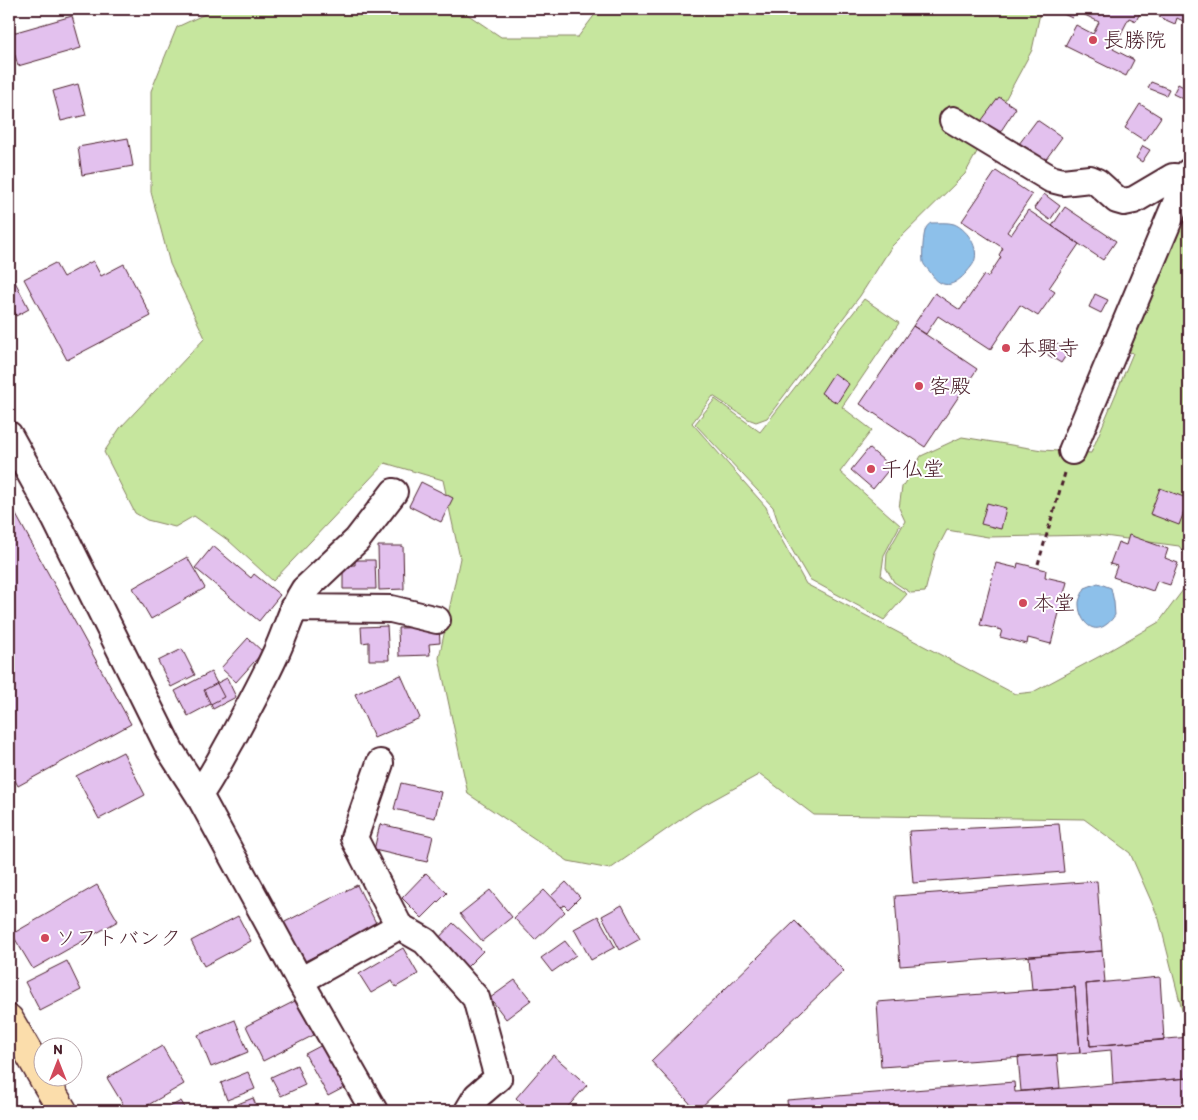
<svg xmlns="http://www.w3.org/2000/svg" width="1198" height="1120" font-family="Itim,'Klee One',sans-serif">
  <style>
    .green { fill: #c6e69e; stroke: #888264 }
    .water { fill: #8dc0ea; stroke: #72809e }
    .building { fill: #e3c1ee; stroke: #4a1f2b }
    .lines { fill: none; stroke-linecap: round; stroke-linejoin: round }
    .minor-casing { stroke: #4a1f2b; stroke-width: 30 }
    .highway-casing { stroke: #4a1f2b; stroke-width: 31 }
    .path { stroke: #4a1f2b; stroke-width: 3; stroke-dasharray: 5 4; stroke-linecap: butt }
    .minor { stroke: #fff; stroke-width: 26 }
    .highway { stroke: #fbddab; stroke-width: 28 }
    .poi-dot { fill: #d1495b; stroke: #fff; stroke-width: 2 }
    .labels { text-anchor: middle; stroke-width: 4; stroke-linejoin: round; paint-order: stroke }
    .poi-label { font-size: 21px; fill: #4a1f2b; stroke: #fff; text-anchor: start }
  </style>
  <rect width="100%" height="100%" fill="#fff"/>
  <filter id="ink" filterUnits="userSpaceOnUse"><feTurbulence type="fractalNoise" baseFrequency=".02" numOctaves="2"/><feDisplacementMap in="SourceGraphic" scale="10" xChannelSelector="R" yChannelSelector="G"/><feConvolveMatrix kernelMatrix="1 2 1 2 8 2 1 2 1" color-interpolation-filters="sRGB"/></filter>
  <g filter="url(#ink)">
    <!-- green -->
    <path class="green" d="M208,9H462L464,12L501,37H578L599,9H1041L1032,50L965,174L892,246L860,296L767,418L756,422L748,419L713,396L692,423L766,507L773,524L806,584L1015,694L1033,692L1100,656L1159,622L1186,586L1189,569V1020L1184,1018L1159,919L1130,853L1084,819L814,815L760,774L693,811L610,869L568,861L468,794L439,658L460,558L443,480L385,463L273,581L229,541L194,516L175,527L147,520L135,513L104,452L120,428L205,338L170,264L151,192V91L177,27L205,14Z
      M1189,204V559L1179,546L1097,535L988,537L947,530L935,553L925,592L911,593L894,582L886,568L887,553L905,521L899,508L902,487L921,456L962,437L1042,450L1091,453L1133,353L1129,352Z
      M864,299L899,323L842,407L872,430L840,472L900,525L884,555L881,576L907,594L884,620L809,579L781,531L773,507L695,424L715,399L760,432Z"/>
    <!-- water -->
    <path class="water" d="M931,223C938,223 948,222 954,224C969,230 983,253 971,267C960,281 946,294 932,275C930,271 924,266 923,262C922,256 923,234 926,228C927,226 929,224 931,223Z
      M1098,583L1111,588L1114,602L1115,615C1113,618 1110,622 1107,624C1091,637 1078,618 1079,602C1080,597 1083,592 1085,588Z"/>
    <!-- building -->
    <path class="building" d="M1056,9H1142L1136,21L1129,18L1113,49L1134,60L1126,76L1065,46L1076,25L1093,34L1099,22L1075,10L1072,18L1055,10Z
      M1158,9H1189V24L1177,18L1175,24L1159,17L1162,11Z
      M72,16L81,48L18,66L9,34Z
      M1151,82L1169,89L1166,95L1148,88Z
      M78,84L86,115L61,121L53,91Z
      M1178,84L1189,90L1188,101L1173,94Z
      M999,97L1016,108L997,137L979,124Z
      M1140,104L1161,117L1145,141L1125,128Z
      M1037,120L1062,137L1041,166L1016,148Z
      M128,138L133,166L82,175L78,147Z
      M1143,146L1150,150L1142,162L1136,158Z
      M996,171L1032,195L1007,232L1011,235L1028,210L1079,244L1049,288L1055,292L1038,316L1020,305L990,350L938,316L926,334L913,326L935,293L960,310L984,275L988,277L1001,257L999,255L1003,248L962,221Z
      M1044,194L1060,206L1050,220L1034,208Z
      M1065,207L1116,241L1103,260L1052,226Z
      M93,261L101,276L124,264L151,316L67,360L24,279L55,263L63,277Z
      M11,274L29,309L16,316L15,312L9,315V275Z
      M1095,294L1108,300L1101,313L1089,307Z
      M913,326L977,369L925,447L860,404Z
      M1055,343L1069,351L1061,363L1048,355Z
      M834,373L849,384L837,403L821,393Z
      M869,448L891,467L873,489L851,470Z
      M421,482L453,498L441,522L409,506Z
      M1160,488L1189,499L1179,525L1150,514Z
      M9,502L131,724L18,786L9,769Z
      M987,503L1006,508L1001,529L981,524Z
      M1129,535L1168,549L1165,558L1178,563L1170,585L1157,581L1153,591L1113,577L1117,566L1110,564L1118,542L1126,545Z
      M213,546L251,578L254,574L280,595L259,621L195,568Z
      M378,546H403L404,589L379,590Z
      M187,557L205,588L151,619L133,588Z
      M355,560H375L376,589H343V565H355Z
      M996,563L1017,568L1018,563L1046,570L1045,577L1067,582L1051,644L1028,638L1027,644L1000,637L1002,630L980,625Z
      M387,626L389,660H369V642L362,643L361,627Z
      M439,627L440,643L429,644L430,655L399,656L398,628Z
      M248,638L263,652L236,682L221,668Z
      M182,649L195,675L171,687L158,661Z
      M211,672L224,697L188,716L175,691Z
      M401,675L420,718L374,738L355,694Z
      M227,678L236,697L213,709L204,690Z
      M123,752L145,795L99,819L76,776Z
      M401,783L441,792L435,818L394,809Z
      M380,824L433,836L427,862L374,850Z
      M1059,824L1064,872L913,883L909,831Z
      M426,873L447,893L422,918L402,898Z
      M1097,881L1102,951L900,966L895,896Z
      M566,882L580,897L568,909L564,905L561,907L551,896Z
      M97,885L118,921L33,969L12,934Z
      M357,885L377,925L303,962L283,923Z
      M490,890L512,917L482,941L460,914Z
      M544,890L565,912L535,940L514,918Z
      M622,905L640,939L620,950L602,916Z
      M238,916L251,941L204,966L191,941Z
      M598,916L615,947L591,960L574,929Z
      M795,921L844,971L697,1111L651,1061Z
      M453,923L483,951L463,971L434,943Z
      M565,941L576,955L552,972L541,958Z
      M403,948L418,974L396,987L392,981L371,993L359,974Z
      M1102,951L1105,982L1086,984L1090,1046L1189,1037V1078L1113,1084L1111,1050L1080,1053L1075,987L1032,990L1029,956Z
      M67,961L81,990L40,1011L25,982Z
      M1160,977L1164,1040L1090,1046L1086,984Z
      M515,980L531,1000L506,1019L490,998Z
      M1075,987L1080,1053L881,1067L877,1002Z
      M297,1000L314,1035L263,1061L246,1026Z
      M235,1020L248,1052L211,1067L198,1035Z
      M324,1044L347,1086L328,1096L305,1054Z
      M162,1046L184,1084L138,1111H127L107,1078Z
      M553,1055L587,1085L564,1111H528L529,1110L516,1098Z
      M1057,1055L1060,1088L1021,1091L1018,1057Z
      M297,1065L305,1085L281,1096L271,1077Z
      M248,1072L255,1089L227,1100L221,1083Z
      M1189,1078V1111H788L787,1100L1014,1082L1015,1092Z
      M253,1098L258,1111H220Z
      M181,1101L187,1111H162Z"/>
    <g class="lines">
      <defs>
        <path id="minor" d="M953,120L1051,179L1063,182L1090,179L1097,182L1117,200L1124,202L1134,200L1173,177L1187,178
          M9,435L56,520L170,750L199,795L300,981L374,1111
          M1072,451L1189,172
          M293,608L391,609L437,620
          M380,763L354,838L399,926L425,941L476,998L498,1078L477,1096L468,1111
          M199,795C212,777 221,758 232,739C247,710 263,682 276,653C286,632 291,610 304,590L357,540L394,492
          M300,981L399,926"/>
        <path id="highway" d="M9,1019L42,1076
          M43,1078L63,1111"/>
      </defs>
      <!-- minor casing -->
      <use href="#minor" class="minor-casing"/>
      <!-- highway casing -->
      <use href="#highway" class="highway-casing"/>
      <!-- path -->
      <path class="path" d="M1038,564L1065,473"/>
      <!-- minor -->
      <use href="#minor" class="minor"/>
      <!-- highway -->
      <use href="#highway" class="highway"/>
    </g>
  </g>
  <!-- markers -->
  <g class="poi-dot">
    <circle cx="1093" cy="40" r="5"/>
    <circle cx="1006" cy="348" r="5"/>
    <circle cx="919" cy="386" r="5"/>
    <circle cx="871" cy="469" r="5"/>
    <circle cx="1023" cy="603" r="5"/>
    <circle cx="45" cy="938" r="5"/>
  </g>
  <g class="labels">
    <!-- poi labels -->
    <g class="poi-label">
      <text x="1103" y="47">長勝院</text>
      <text x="1016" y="355">本興寺</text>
      <text x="929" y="393">客殿</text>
      <text x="881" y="476">千仏堂</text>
      <text x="1033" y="610">本堂</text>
      <text x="55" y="945">ソフトバンク</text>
    </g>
  </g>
  <!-- margin -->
  <rect width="1198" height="1120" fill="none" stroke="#fff" stroke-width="30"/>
  <rect x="15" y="15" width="1168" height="1090" fill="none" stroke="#4a1f2b" stroke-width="2" filter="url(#ink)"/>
  <!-- north arrow -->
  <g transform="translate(58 1062)"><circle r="24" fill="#ffffff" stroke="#b7a5aa"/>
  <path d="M0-4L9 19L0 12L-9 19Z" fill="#d1495b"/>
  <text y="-8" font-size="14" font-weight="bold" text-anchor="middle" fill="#4a1f2b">N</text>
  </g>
</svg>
